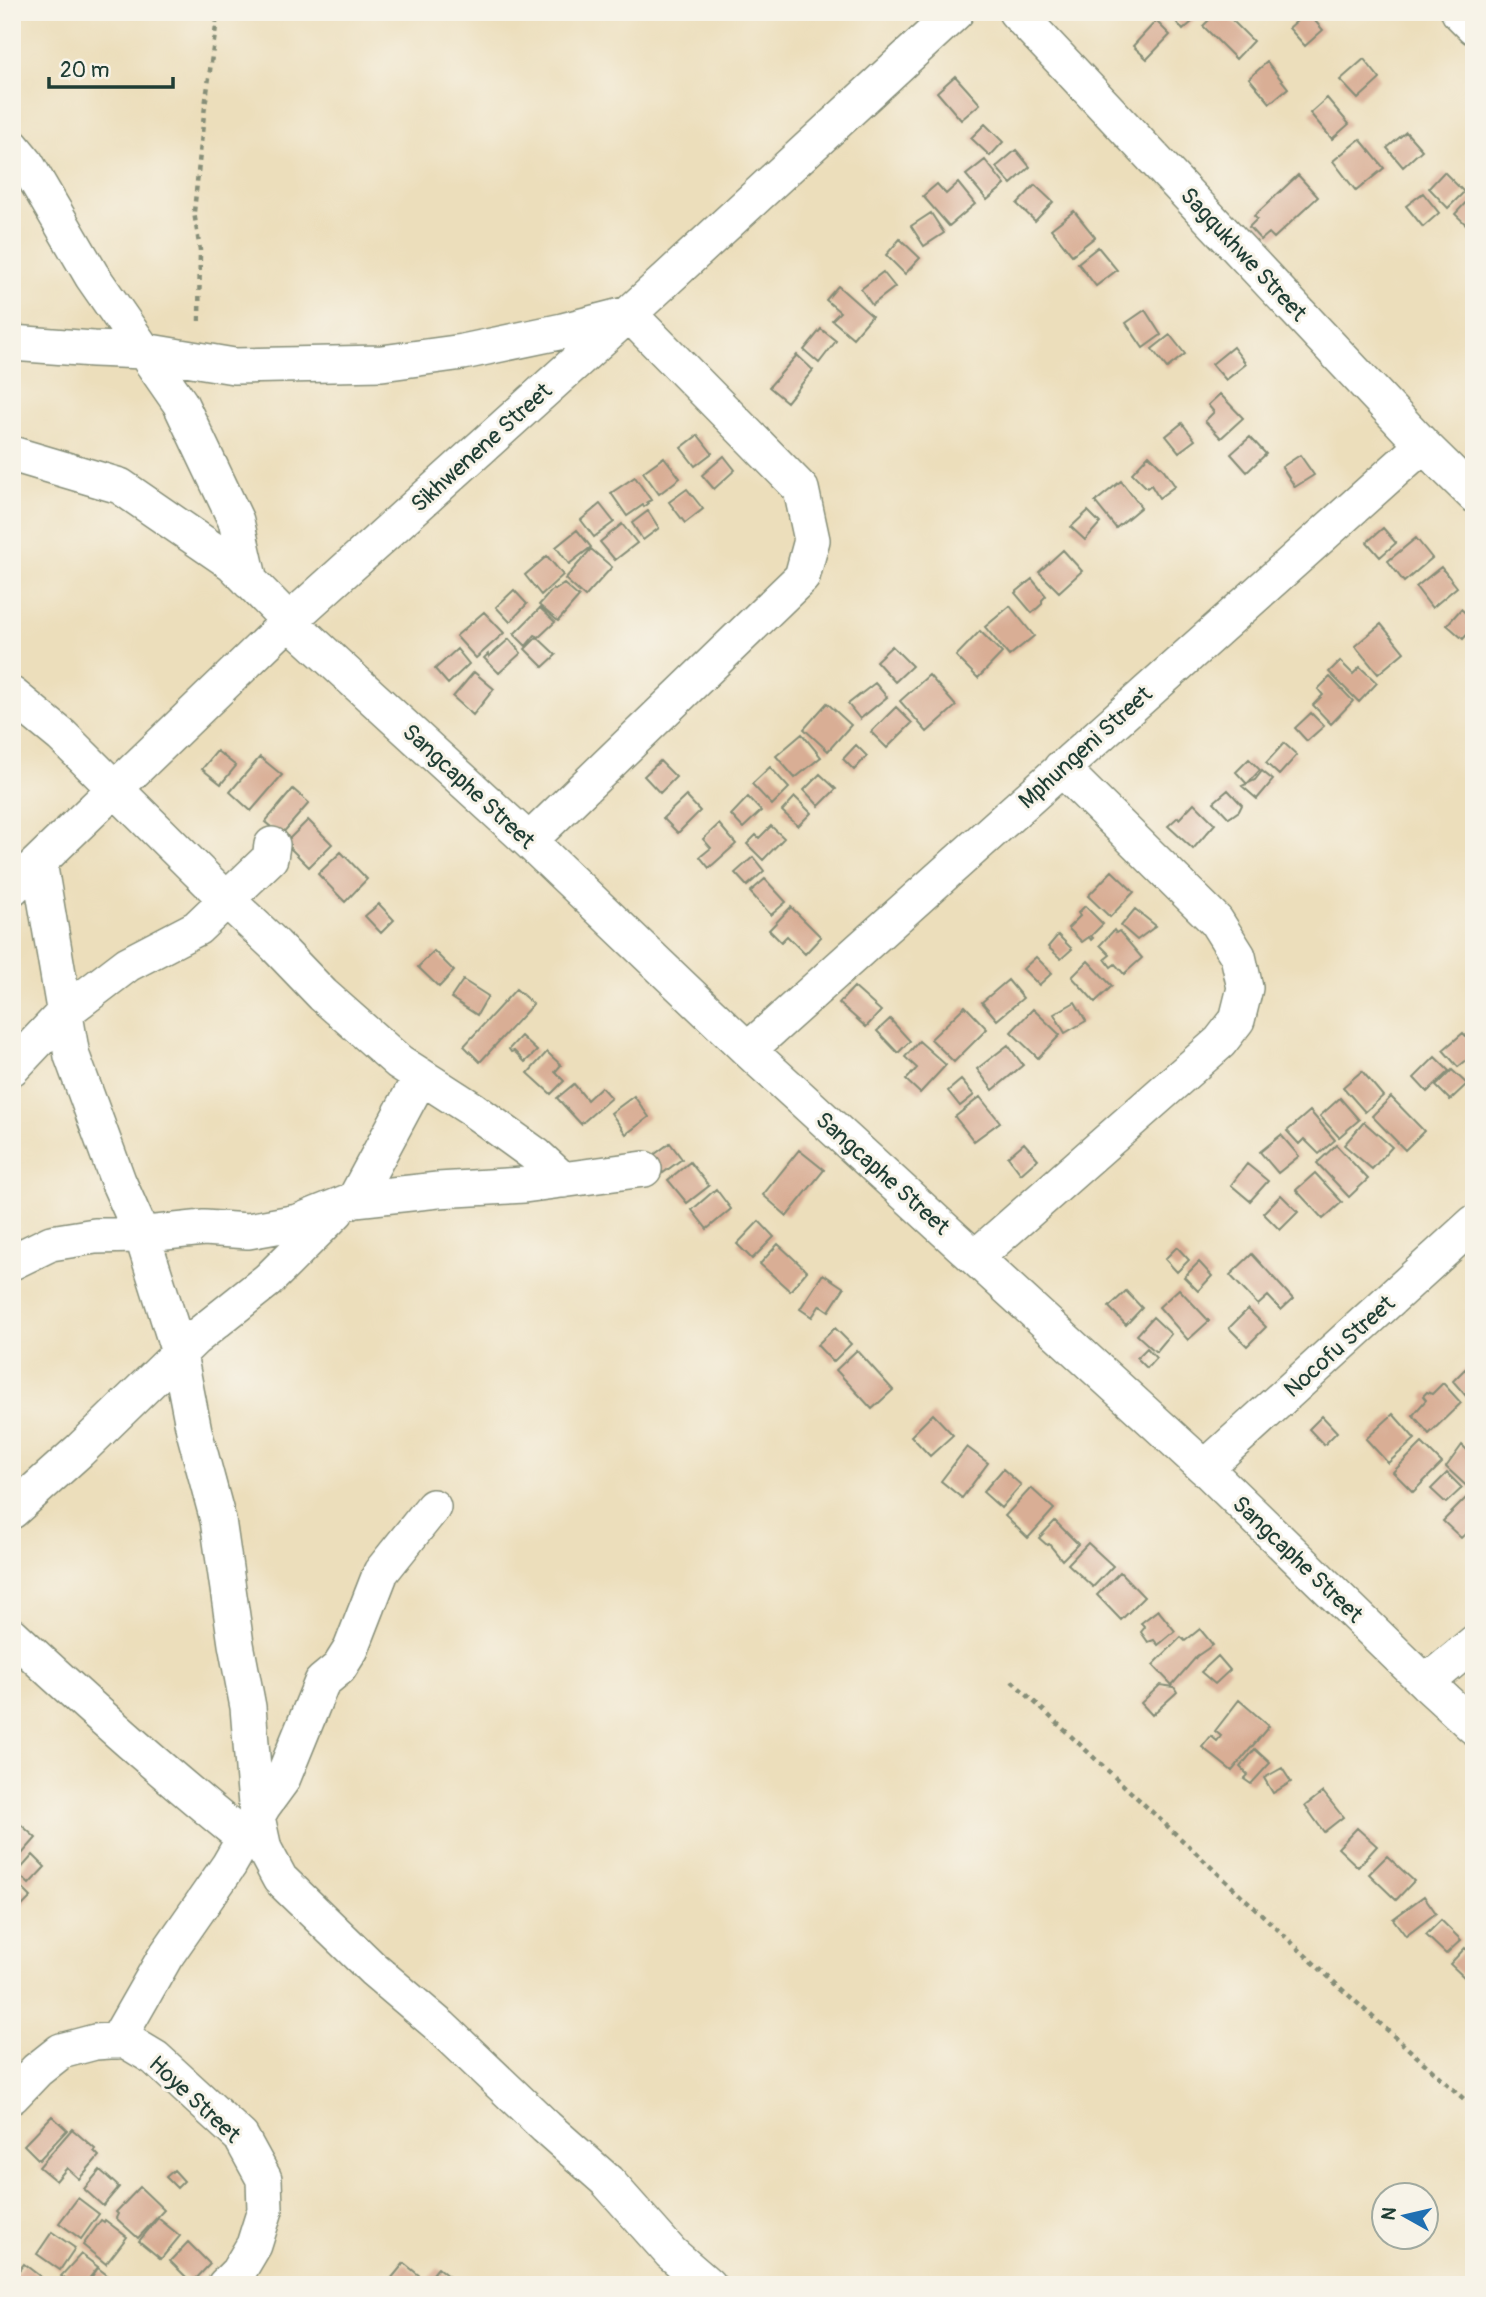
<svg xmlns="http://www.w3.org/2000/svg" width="1486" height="2297" font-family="Pangolin,sans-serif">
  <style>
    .building { fill: #d9ae95 }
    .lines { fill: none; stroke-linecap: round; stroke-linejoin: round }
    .street-casing { stroke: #868e78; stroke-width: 38 }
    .path { stroke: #868e78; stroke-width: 4.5; stroke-dasharray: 5 5; stroke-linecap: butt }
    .street { stroke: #fff; stroke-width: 35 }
    .labels { text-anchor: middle; stroke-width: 6; stroke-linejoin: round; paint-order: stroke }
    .street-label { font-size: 23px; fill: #1f3d34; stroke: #f7f3e8 }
  </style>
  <rect width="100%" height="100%" fill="#f7f3e8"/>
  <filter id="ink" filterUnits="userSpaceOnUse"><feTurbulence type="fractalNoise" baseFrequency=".0143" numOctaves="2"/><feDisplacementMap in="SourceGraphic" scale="14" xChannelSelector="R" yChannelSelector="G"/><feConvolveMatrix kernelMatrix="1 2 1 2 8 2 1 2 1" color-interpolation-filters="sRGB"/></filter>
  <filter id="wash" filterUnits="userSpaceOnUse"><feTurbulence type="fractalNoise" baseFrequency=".00686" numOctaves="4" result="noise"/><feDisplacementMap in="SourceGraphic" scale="28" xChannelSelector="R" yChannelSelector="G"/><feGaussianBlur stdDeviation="1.57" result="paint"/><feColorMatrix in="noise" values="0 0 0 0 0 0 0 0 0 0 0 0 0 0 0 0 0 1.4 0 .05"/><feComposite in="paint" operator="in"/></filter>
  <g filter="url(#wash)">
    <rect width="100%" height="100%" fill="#ecdebb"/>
    <g id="blocks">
      <!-- building -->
      <path class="building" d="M1168,12H1203L1183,30Z
        M1217,12H1224L1253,41L1236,59L1203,26Z
        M1307,12L1323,30L1305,46L1289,28Z
        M1156,21L1170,35L1147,59L1133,46Z
        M1364,59L1380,79L1358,99L1340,80Z
        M1267,62L1288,88L1270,103L1249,78Z
        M955,76L980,104L961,120L937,92Z
        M1327,98L1349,124L1332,139L1310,113Z
        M985,124L1003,142L990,156L971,138Z
        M1406,132L1422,150L1403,167L1387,148Z
        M1360,139L1384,168L1356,191L1333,161Z
        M1016,150L1030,167L1011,184L996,167Z
        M985,160L1005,185L987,200L966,175Z
        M1444,172L1464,192L1448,208L1429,188Z
        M1298,175L1318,197L1274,238L1269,233L1261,240L1249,227L1257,219L1254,216Z
        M958,183L975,204L949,226L923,196L937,184L946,194Z
        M1035,185L1053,202L1035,221L1017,204Z
        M1423,193L1439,213L1423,227L1406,206Z
        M1470,198L1474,202V232L1455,214Z
        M1074,211L1095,237L1072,255L1051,229Z
        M931,213L944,233L924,246L911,226Z
        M900,239L920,258L905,274L886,255Z
        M1098,247L1117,270L1096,286L1078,263Z
        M883,272L895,287L872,305L861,289Z
        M838,286L872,316L853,338L832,320L840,312L826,300Z
        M1145,310L1161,335L1143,348L1126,323Z
        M821,329L836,341L819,363L804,350Z
        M1170,335L1185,354L1167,368L1152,349Z
        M1233,347L1246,364L1226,380L1212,364Z
        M797,355L813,370L787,402L769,387Z
        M1220,394L1243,418L1221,438L1205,421L1214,412L1208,405Z
        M1182,423L1195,440L1179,452L1166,436Z
        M698,435L712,453L695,466L681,448Z
        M1250,437L1266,454L1247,472L1231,454Z
        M1149,455L1164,470L1175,486L1159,498L1151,485L1147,488L1132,473Z
        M1300,455L1314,475L1295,487L1282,467Z
        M724,456L735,470L714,489L702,475Z
        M664,457L680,478L659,494L643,472Z
        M635,477L651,500L647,502L648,504L644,507L643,505L627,516L611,493Z
        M1121,481L1141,507L1116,528L1095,502Z
        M687,489L703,509L685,523L669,502Z
        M600,504L614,522L594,537L581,520Z
        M648,511L659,528L643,540L632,523Z
        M1088,511L1100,523L1085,540L1071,527Z
        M622,524L637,543L615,560L600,542Z
        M1383,528L1396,543L1380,557L1367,542Z
        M577,530L591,547L569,564L556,547Z
        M1416,538L1432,558L1404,582L1388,561Z
        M591,549L612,567L585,597L565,579Z
        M1063,550L1082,571L1059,592L1039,572Z
        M547,556L563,575L541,595L525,575Z
        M1441,567L1457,587L1432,608L1416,587Z
        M1032,579L1046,596L1042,600V604L1032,613L1015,593Z
        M564,584L579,597L558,621L539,605L553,589L555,590Z
        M514,590L527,604L510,622L496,607Z
        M1010,606L1034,636L1009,656L985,627Z
        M540,608L555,622L539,637L535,635L526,646L514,634Z
        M1461,609L1474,621V627L1463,639L1447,625Z
        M484,612L504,633L476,658L456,636Z
        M1381,624L1404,652L1378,674L1355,646Z
        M980,631L1002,653L978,678L956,656Z
        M537,637L556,655L543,667L525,649Z
        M509,639L521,653L499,673L484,658L488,654L489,657Z
        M892,646L912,666L895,682L876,661Z
        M457,649L469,664L448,684L435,669Z
        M1340,661L1353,674L1360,667L1377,683L1359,702L1329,672Z
        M474,672L494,689L473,715L453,697Z
        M929,675L956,706L927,732L900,701Z
        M1330,677L1353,701L1331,724L1313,705L1323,695L1318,689Z
        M875,683L887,697L860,719L848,704Z
        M827,703L851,725L828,751L804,729Z
        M896,707L912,723L887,748L871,732Z
        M1311,713L1324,726L1307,741L1295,728Z
        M802,734L821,757L795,778L776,756Z
        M1284,743L1297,755L1279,775L1266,763Z
        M856,745L867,756L854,770L843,759Z
        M217,751L236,766L221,784L202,769Z
        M260,757L282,775L251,811L230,792Z
        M1249,759L1260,770L1247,784L1236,772Z
        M660,761L676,777L660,793L644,776Z
        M770,767L789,788L772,805L752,784Z
        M1262,771L1273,780L1257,799L1242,786L1255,780Z
        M820,774L836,789L819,806L804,790Z
        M293,789L309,803L281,835L265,822Z
        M1228,790L1242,805L1239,811L1229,818L1214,802Z
        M686,796L700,811L678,833L663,818Z
        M748,797L761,811L743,828L731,815Z
        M795,797L811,813L798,826L782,811Z
        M1194,803L1215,824L1193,849L1168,826L1178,817L1179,819Z
        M308,820L332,844L309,867L285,843Z
        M719,824L736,844L709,868L700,857L711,848L703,839Z
        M771,826L784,838L763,860L747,844L756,835L759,838Z
        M341,852L367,879L345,902L318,874Z
        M753,857L764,871L747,886L735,873Z
        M1112,871L1134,892L1110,917L1088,896Z
        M765,879L786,902L771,915L750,892Z
        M379,904L394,920L381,933L365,916Z
        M1085,906L1103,924L1091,936L1093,938L1091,940L1089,937L1082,942L1068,928L1080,916L1078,913Z
        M791,907L821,937L805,954L787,936L781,942L769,930Z
        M1135,909L1156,926L1137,940L1121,926Z
        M1114,930L1116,933L1119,931L1142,958L1124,974L1115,964L1111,967L1105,959L1110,955L1100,945Z
        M1058,935L1072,949L1061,959L1048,947Z
        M434,951L454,971L439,987L418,967Z
        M1036,957L1052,973L1039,985L1023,969Z
        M1088,961L1112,986L1095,1002L1072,977Z
        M463,980L488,996L477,1015L451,998Z
        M1008,980L1023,998L997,1020L982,1002Z
        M854,987L881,1011L866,1027L839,1003Z
        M516,989L533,1004L480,1062L464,1046Z
        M1075,1002L1086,1021L1065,1033L1054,1014Z
        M965,1006L987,1029L954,1062L931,1039Z
        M1033,1009L1060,1035L1038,1058L1011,1032Z
        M890,1019L910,1041L898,1053L877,1031Z
        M1463,1033L1474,1045V1054L1458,1067L1443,1050Z
        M521,1036L537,1051L525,1062L514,1051L511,1052L509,1049Z
        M919,1041L946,1065L920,1093L906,1080L917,1068L905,1057Z
        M1008,1045L1023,1065L993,1090L977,1069Z
        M547,1052L561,1065L555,1072L564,1081L551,1094L528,1073Z
        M1435,1057L1449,1071L1427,1092L1414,1078Z
        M1452,1070L1467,1084L1450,1100L1436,1086Z
        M1362,1071L1383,1096L1365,1112L1343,1087Z
        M961,1080L974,1095L960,1106L948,1091Z
        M574,1084L587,1100L601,1087L611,1098L581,1124L557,1098Z
        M634,1096L649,1117L626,1134L611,1113Z
        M980,1097L1000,1122L974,1141L955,1117Z
        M1391,1097L1424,1131L1405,1150L1372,1116Z
        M1340,1098L1359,1120L1339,1137L1320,1116Z
        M1310,1111L1335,1140L1319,1154L1304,1139L1299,1144L1287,1131Z
        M1364,1122L1392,1147L1372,1169L1344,1145Z
        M1281,1135L1299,1156L1278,1173L1260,1152Z
        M670,1143L682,1159L663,1173L651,1157Z
        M1024,1143L1038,1159L1021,1174L1008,1157Z
        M1336,1145L1368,1179L1349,1197L1317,1163Z
        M799,1150L824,1170L787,1216L763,1195Z
        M690,1162L709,1186L687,1203L668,1180Z
        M1247,1164L1268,1181L1250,1201L1231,1185Z
        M1315,1173L1342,1202L1323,1219L1296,1190Z
        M716,1189L731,1209L707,1229L692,1210Z
        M1281,1195L1298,1212L1280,1230L1263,1213Z
        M759,1221L774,1237L752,1259L737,1244Z
        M778,1244L807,1271L790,1291L760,1264Z
        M1177,1247L1189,1260L1177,1272L1165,1259Z
        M1252,1254L1293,1299L1281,1310L1268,1296L1258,1305L1230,1275Z
        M1199,1262L1212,1276L1198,1291L1184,1277Z
        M823,1274L844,1288L829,1311L820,1305L812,1317L800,1309Z
        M1179,1289L1209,1321L1188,1340L1159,1307Z
        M1126,1291L1142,1308L1126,1325L1109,1307Z
        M1248,1309L1266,1327L1247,1346L1229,1328Z
        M1153,1317L1171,1334L1156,1352L1137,1335Z
        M835,1328L851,1344L833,1362L817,1345Z
        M1147,1348L1156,1358L1147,1368L1137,1358Z
        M857,1350L893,1390L872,1409L836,1370Z
        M1465,1369L1474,1379V1389L1466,1396L1453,1381Z
        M1443,1383L1461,1403L1429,1434L1413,1415L1426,1400L1423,1396L1427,1392L1432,1394Z
        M933,1414L953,1435L930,1456L911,1436Z
        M1393,1414L1415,1439L1388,1463L1366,1439Z
        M1322,1416L1337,1432L1324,1445L1309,1429Z
        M1422,1443L1442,1463L1413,1492L1393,1472Z
        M1462,1445L1474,1457V1493L1446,1467Z
        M967,1447L988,1463L962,1498L941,1481Z
        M1003,1469L1021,1485L1001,1508L983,1492Z
        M1447,1473L1462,1488L1446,1503L1431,1489Z
        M1031,1488L1054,1509L1028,1538L1005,1516Z
        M1468,1496L1474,1502V1526L1461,1538L1443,1521Z
        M1055,1521L1078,1544L1062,1560L1049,1544L1047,1545L1039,1538Z
        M1088,1543L1113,1566L1093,1587L1068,1564Z
        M1120,1572L1144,1597L1121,1620L1097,1595Z
        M1158,1610L1175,1631L1158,1645L1154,1640L1148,1642L1141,1632L1145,1627L1141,1623Z
        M1200,1629L1213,1645L1197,1656L1172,1685L1153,1665L1181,1637L1185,1641Z
        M1218,1656L1230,1670L1215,1684L1201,1672Z
        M1160,1685L1174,1687L1177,1692L1152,1715L1141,1703Z
        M1239,1700L1269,1726L1232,1771L1202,1747L1211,1736L1217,1741L1221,1736L1215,1731Z
        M1255,1749L1270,1763L1251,1784L1244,1779L1248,1775L1240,1767Z
        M1282,1768L1291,1782L1273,1793L1264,1778Z
        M1323,1792L1343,1817L1324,1832L1305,1806Z
        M18,1822L36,1838L14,1863L12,1861V1828Z
        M1357,1828L1377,1846L1358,1867L1338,1848Z
        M33,1855L45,1867L29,1884L17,1873Z
        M1387,1856L1414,1881L1396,1900L1369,1874Z
        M14,1880L31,1897L12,1916V1882Z
        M1424,1896L1436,1913L1406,1936L1393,1919Z
        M1441,1920L1461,1940L1446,1954L1426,1935Z
        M1465,1948L1474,1956V1969L1465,1978L1450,1964Z
        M52,2116L67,2130L39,2160L24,2145Z
        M72,2129L95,2149L94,2151L99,2156L79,2179L67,2168L56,2181L39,2167Z
        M100,2170L119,2187L103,2206L84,2189Z
        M174,2170L184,2181L177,2188L166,2177Z
        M140,2187L164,2210L138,2238L116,2218L118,2214L116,2212Z
        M78,2198L99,2214L81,2239L59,2223Z
        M158,2218L180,2236L161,2259L139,2241Z
        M101,2220L104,2222L105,2220L127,2237L106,2264L83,2245Z
        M52,2232L75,2248L60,2270L37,2254Z
        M188,2242L210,2264L192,2283L170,2261Z
        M81,2254L98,2267L84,2285H73L61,2276Z
        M404,2263L421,2277L415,2285H386Z
        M24,2264L46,2281L43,2285H12V2279Z
        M98,2268L107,2275L100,2285H86Z
        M438,2268L459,2285H424Z"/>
    </g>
  </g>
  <g filter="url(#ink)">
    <use href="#blocks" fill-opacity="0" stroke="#868e78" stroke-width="2"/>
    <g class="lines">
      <defs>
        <path id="street" d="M1016,12L1423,445L1474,495
          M1459,12L1474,27
          M12,146L26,163L92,276L180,403L236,521L250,582
          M12,343L93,349L144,351L234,366L382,363L463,352L563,331L629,314L801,489L812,540L802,577L529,841
          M12,454L120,486L232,563L289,621L529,841L748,1050L1205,1468L1426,1683L1474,1727
          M12,695L62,736L227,900L275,945L323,995L399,1062L472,1109L537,1156L563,1180
          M39,862L72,1056L118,1181L142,1235L178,1349L194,1431L218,1520L236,1644L248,1707L257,1817L264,1849L280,1879L374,1970L441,2027L546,2127L607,2181L671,2253L708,2285
          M12,888L289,621L629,314L956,12
          M748,1050L1423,445
          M12,1068L65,1012L128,964L197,928L270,858L272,845
          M355,1199L421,1076
          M976,1257L1220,1042L1237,1020L1245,988L1238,956L1216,921L1061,768
          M12,1262L51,1243L95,1236L137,1235L204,1228L248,1231L298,1222L355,1199L438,1190L524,1185L644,1169
          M1205,1468L1474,1223
          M12,1511L79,1451L195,1338L268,1280L336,1212
          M12,1635C88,1706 165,1774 245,1839
          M1426,1683L1474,1643
          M117,2041L165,1957L229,1865L263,1806L282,1780L322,1682L339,1668L351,1649L381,1572L433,1507
          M12,2096L37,2070L61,2051L95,2042L125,2040L155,2058L241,2137L264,2179L265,2210L254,2245L238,2272L225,2285"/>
      </defs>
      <!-- street casing -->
      <use href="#street" class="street-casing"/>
      <!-- path -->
      <path class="path" d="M199,321L200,250L194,212L204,114L218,12
        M1012,1681L1335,1983L1474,2108"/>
      <!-- street -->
      <use href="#street" class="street"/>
    </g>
  </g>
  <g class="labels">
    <!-- street labels -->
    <g class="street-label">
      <text transform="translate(1244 254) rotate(47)" y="8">Sagqukhwe Street</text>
      <text transform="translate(481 447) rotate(-42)" y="8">Sikhwenene Street</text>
      <text transform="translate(1085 747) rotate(-42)" y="8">Mphungeni Street</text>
      <text transform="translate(469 786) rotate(43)" y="8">Sangcaphe Street</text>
      <text transform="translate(883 1173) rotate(42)" y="8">Sangcaphe Street</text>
      <text transform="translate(1339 1346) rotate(-42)" y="8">Nocofu Street</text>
      <text transform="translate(1298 1559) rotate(44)" y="8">Sangcaphe Street</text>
      <text transform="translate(195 2099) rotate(43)" y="8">Hoye Street</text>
    </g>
  </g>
  <!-- margin -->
  <rect width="1486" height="2297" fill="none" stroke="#f7f3e8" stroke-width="42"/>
  <!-- north arrow -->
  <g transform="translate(1405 2216) rotate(278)"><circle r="33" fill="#f7f3e8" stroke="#a1aaa0" stroke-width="2"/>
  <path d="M0-5L12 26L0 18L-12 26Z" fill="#1f6fb2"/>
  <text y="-10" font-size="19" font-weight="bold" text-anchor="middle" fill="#1f3d34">N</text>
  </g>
  <!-- scale -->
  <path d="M49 77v10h124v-10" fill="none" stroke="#1f3d34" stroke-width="3.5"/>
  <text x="60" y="77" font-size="21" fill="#1f3d34" stroke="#f7f3e8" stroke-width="5" paint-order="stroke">20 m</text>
</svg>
